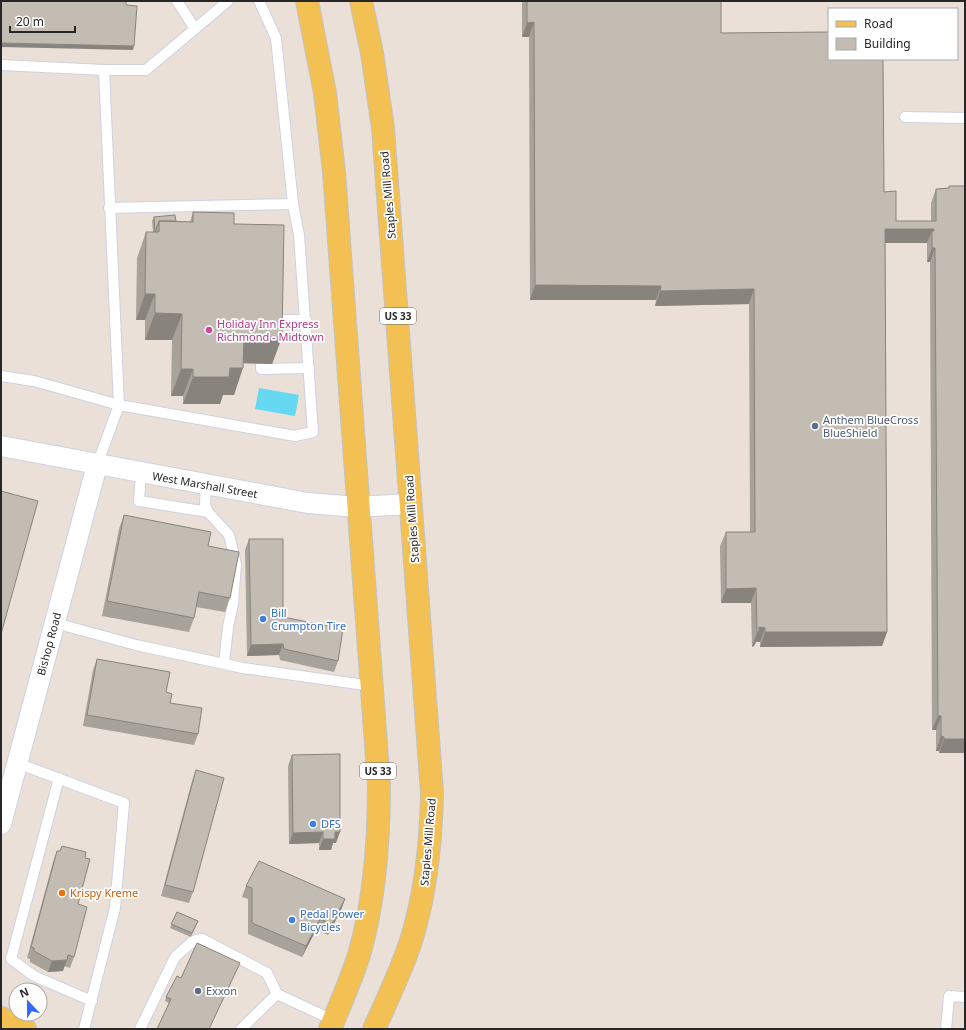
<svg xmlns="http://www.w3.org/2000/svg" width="966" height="1030" font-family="'Noto Sans',sans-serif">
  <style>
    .water { fill: #66d8f1 }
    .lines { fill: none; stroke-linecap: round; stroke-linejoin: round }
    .service-casing { stroke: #cdd2e1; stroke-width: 12 }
    .minor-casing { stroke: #cdd2e1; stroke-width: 22 }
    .primary-casing { stroke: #c3c3c3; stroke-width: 24 }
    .service { stroke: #fff; stroke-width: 10 }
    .minor { stroke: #fff; stroke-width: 20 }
    .primary { stroke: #f3c053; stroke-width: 22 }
    .wall { fill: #a7a29a }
    .shaded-wall { fill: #88847d }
    .building { fill: #c2bcb3; stroke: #88847d }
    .hotel-dot { fill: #d1479c; stroke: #fff; stroke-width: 1.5 }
    .service-dot { fill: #5c6f8a; stroke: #fff; stroke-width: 1.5 }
    .shop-dot { fill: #3f7fe0; stroke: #fff; stroke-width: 1.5 }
    .food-dot { fill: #e8710a; stroke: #fff; stroke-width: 1.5 }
    .labels { text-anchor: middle; stroke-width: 3.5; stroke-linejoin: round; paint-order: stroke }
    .shield { fill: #fff; stroke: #686868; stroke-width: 1 }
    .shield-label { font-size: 10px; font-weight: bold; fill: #272727 }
    .street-label { font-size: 11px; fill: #272727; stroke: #fff }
    .hotel-label { font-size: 11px; fill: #b23c85; stroke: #fff; text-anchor: start }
    .service-label { font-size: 11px; fill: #4e5e75; stroke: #fff; text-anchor: start }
    .shop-label { font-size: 11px; fill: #366cbe; stroke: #fff; text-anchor: start }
    .food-label { font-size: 11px; fill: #c56008; stroke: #fff; text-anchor: start }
  </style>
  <rect width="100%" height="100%" fill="#eae0d7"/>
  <!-- water -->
  <path class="water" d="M259,388L299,395L295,416L255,409Z"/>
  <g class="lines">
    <defs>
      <path id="service" d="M177,1L195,29
        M1,65L104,70H146L228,1
        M104,70L119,405L295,436L313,432L299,235L293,204
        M905,117L965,118
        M109,208L293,204L276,38L259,1
        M273,320H306
        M261,364V369L309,368
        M1,376L34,381L119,405L97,465
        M141,473L139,501L208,512
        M206,485L205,505L208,512L229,535L236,564L233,604L228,627L224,664
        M55,623L136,645L243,668L372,686
        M17,763L124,803L115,908L84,1029
        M59,778L11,959L34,976L92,1001
        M140,1029L175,957L193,941L202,939L267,973L277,994
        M241,1029L277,994L333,1020
        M946,1029L949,996L965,997"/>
      <path id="minor" d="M1,446L308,503L357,507L410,504
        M1,824L97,465"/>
      <path id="primary" d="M307,1L325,93L334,172L379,785C379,843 375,900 359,955C351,980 340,1005 330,1029
        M361,1L372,53L383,128L432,793C431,845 426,895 410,944C400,973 387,1001 374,1029
        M1,1018L25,1029"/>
    </defs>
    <!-- service casing -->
    <use href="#service" class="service-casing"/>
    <!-- minor casing -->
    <use href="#minor" class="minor-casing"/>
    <!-- primary casing -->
    <use href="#primary" class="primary-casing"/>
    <!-- service -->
    <use href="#service" class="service"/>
    <!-- minor -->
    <use href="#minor" class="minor"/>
    <!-- primary -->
    <use href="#primary" class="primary"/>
  </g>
  <!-- wall -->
  <path class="wall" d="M522,1H721V33L884,192L896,221H931V203L936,189L949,188V186H965V753H939V751H936V730H932L930,262H927V243H885L887,632L882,646L760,647V642H756L754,646L752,647L751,603H721L720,546L726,532H750L749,304L655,306L656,300H530L529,37H522Z
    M193,212L234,224L282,337L272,364L243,363L234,395H223L220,404H183V396H171L172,340H145V320H136L137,258L146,232H153L152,221L154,217L176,221L190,222Z
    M124,515L230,598L225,612L196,607L194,618L189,632L102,616L119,529Z
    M249,539L283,617L338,661L334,672L280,660L279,655L247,656L245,550Z
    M97,659L166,692L170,703L198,734L194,745L83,726L93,670Z
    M292,755L336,843H333L331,850H319V843L289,844L288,766Z
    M196,770L193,892L189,903L161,896L192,781Z
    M62,846L85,858L78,904L74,957L70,968L64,966L63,971L48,972L30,962V959L27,958L53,862L57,851H60Z
    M246,886L345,899L341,910L328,935L316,930L302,957L248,934V899L242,897Z
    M177,912L198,921L191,937L170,928Z
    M238,966L169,1003L165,1001L166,997L181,978Z"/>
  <!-- shaded-wall -->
  <path class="shaded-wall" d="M534,22L529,37H522L527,23Z
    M1,43L134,46L133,50L1,47Z
    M885,229H934L932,235V231L927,243H880Z
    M932,248H935L930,262H927Z
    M535,285L661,286L656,300H530Z
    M754,289L749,304L655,306L660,291Z
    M145,294H155L145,320H136Z
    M155,313L182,314L172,340H145Z
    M244,337H282L272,364L234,363Z
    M230,368H243L234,395H223L220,404H183L193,377Z
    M181,369H193L183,396H171Z
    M756,588L751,603H721L726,589Z
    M759,627L765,628L760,642H756L754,646L752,647Z
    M765,632H887L882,646L760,647Z
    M283,644L279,655L247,656L251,645Z
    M938,716H941L936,730H932Z
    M941,736L944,737L939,751H936Z
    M944,739H965V753H939Z
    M323,832L319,843L289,844L293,833Z
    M335,832H340L336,843H333L331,850H319L323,839Z
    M345,899L341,910L328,935L332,924Z
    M320,919L316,930L302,957L306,946Z
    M67,960L63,971L48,972L52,961Z"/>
  <!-- building -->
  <path class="building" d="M1,1H126V5L137,6L134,46L1,43Z
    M527,1H721V33L829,32V59H883L884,192L896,191V221H936V189L949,188V186H965V739H944V737L941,736V716H938L935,248H932V231H934V229H885L887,632H765V628L759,627V632H757L756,588L726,589V532H755L754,289L660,291L661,286L535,285L534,22L527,23Z
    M193,212L234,213V224L284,225L282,337H244L243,368H230L229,377H193V369H181L182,314L155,313V294H145L146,232H159V221L193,222Z
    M175,215L176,221H159L155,232L154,217Z
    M1,491L38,501L1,634Z
    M124,515L211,532L208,546L239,552L230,598L199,592L194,618L107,601Z
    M249,539H283V617L343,629L338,661L284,649L283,644L251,645Z
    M97,659L170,672L166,692L172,694L170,703L202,708L198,734L87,715Z
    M340,754V832H335V839H323V832L293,833L292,755Z
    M196,770L224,778L193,892L165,885Z
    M62,846L86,852L85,858L90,859L78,904L87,907L74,957L68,955L67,960L52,961L34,951V948L31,947L57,851H60Z
    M259,861L345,899L332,924L320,919L306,946L252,923V888L246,886Z
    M177,912L198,921L192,933L171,924Z
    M197,943L240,963L209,1029H157L171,999L166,997L177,976L181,978Z"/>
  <!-- markers -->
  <circle class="hotel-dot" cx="209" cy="330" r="4"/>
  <g class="service-dot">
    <circle cx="815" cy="426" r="4"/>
    <circle cx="198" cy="991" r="4"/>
  </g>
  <g class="shop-dot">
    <circle cx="263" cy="619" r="4"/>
    <circle cx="313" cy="824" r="4"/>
    <circle cx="292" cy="920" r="4"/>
  </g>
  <circle class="food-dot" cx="62" cy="893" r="4"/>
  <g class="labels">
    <!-- shield labels -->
    <g class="shield">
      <rect x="380" y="308" width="36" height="16" rx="3"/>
      <rect x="360" y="763" width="36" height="16" rx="3"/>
    </g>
    <g class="shield-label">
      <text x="398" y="320">US 33</text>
      <text x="378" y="775">US 33</text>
    </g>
    <!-- street labels -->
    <g class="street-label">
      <text transform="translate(388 195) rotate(-95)" y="4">Staples Mill Road</text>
      <text transform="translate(205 485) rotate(10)" y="4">West Marshall Street</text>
      <text transform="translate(412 519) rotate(-94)" y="4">Staples Mill Road</text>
      <text transform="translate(49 644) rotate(-75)" y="4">Bishop Road</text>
      <text transform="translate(428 842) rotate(-85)" y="4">Staples Mill Road</text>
    </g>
    <!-- hotel labels -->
    <g class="hotel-label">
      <text x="217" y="328">Holiday Inn Express<tspan x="217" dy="13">Richmond - Midtown</tspan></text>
    </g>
    <!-- service labels -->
    <g class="service-label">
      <text x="823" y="424">Anthem BlueCross<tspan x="823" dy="13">BlueShield</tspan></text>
      <text x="206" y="995">Exxon</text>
    </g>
    <!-- shop labels -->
    <g class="shop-label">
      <text x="271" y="617">Bill<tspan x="271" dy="13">Crumpton Tire</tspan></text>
      <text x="321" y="828">DFS</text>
      <text x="300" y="918">Pedal Power<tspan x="300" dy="13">Bicycles</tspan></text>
    </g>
    <!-- food labels -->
    <g class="food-label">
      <text x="70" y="897">Krispy Kreme</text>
    </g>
  </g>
  <!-- border -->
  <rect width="966" height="1030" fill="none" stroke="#272727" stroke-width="4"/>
  <!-- legend -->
  <rect x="828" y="8" width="130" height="52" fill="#ffffff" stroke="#a9a9a9"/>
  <rect x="836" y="21" width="20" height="6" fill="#f3c053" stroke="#a9a9a9"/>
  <text x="864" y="28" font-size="12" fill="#272727">Road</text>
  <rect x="836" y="38" width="20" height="12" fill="#c2bcb3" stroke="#a9a9a9"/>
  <text x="864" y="48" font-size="12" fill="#272727">Building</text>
  <!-- north arrow -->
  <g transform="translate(28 1002) rotate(338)"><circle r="19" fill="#ffffff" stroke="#a9a9a9"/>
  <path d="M0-3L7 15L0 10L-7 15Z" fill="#3168fe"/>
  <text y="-6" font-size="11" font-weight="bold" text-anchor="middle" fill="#272727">N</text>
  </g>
  <!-- scale -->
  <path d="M10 26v6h65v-6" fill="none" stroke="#272727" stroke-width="2"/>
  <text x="16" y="26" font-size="12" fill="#272727" stroke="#ffffff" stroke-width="3" paint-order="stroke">20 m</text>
</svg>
